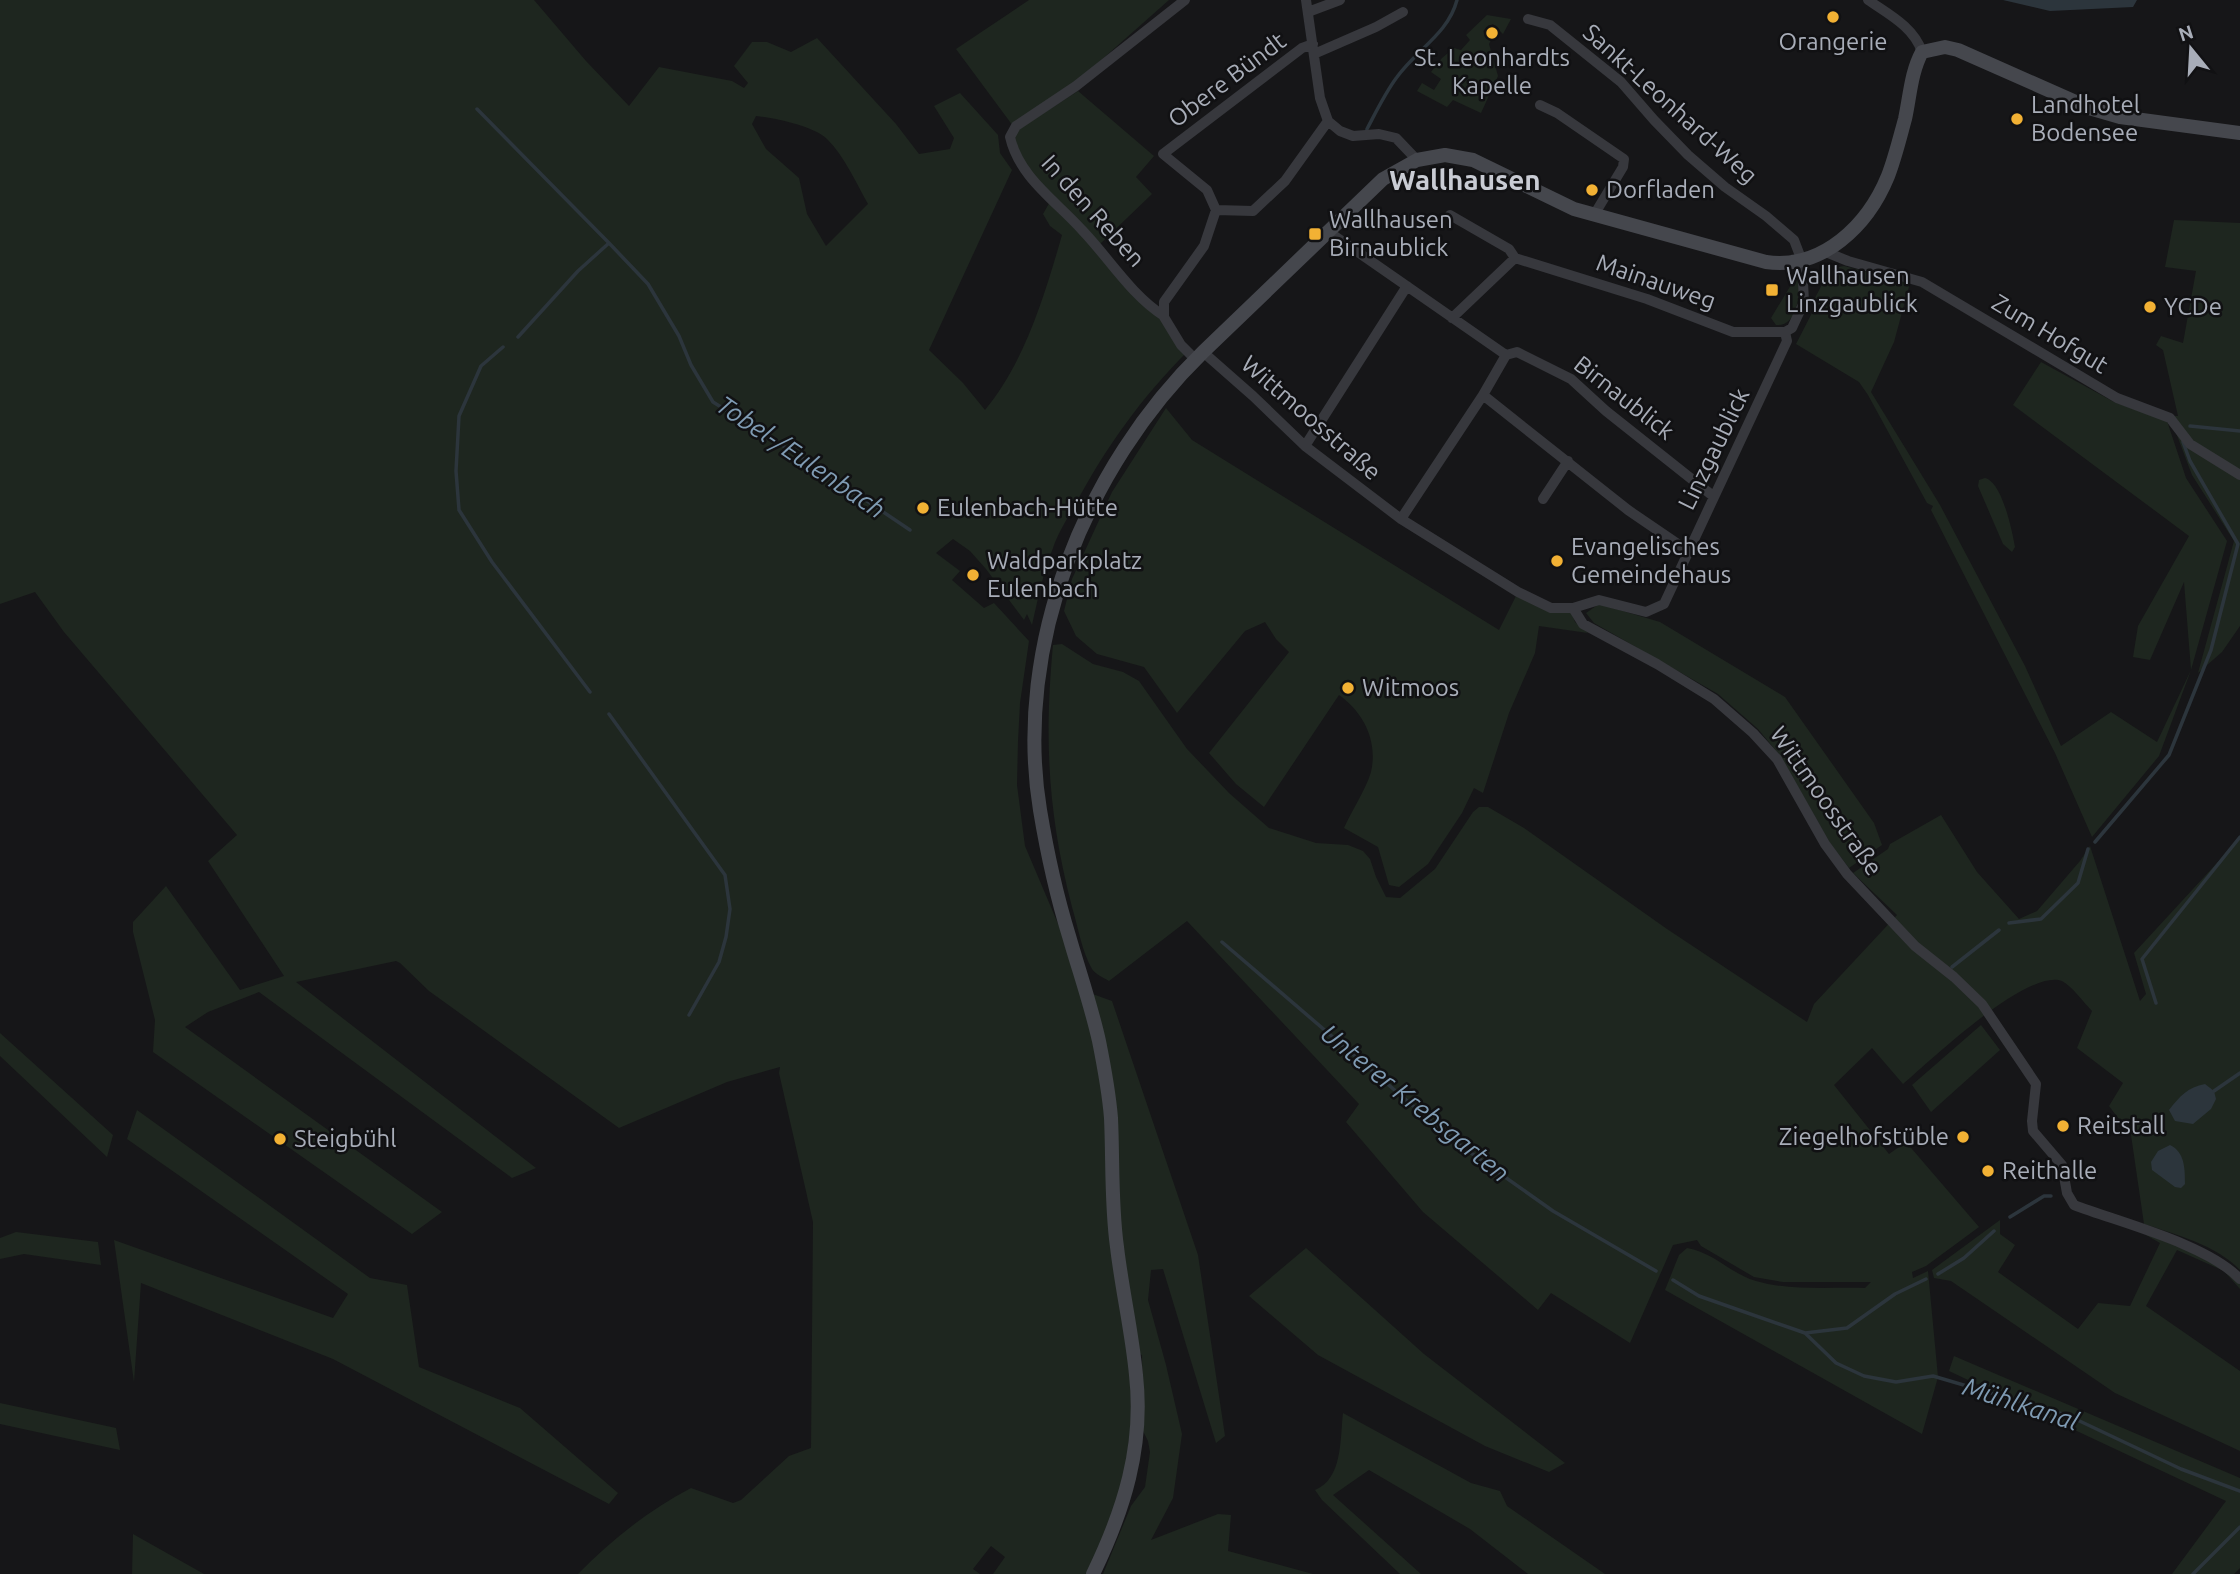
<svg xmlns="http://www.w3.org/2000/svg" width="2240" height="1574" font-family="Ubuntu,sans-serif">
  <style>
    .green { fill: #1e261f; fill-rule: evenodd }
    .water { fill: #2c353c }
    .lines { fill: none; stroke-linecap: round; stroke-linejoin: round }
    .stream { stroke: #2c353c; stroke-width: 3.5 }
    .street { stroke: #37383d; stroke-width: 10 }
    .secondary { stroke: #45474d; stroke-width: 14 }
    .poi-dot { fill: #f2b134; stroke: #111113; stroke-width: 2.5 }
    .labels { text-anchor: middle; stroke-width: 5; stroke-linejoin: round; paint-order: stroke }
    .poi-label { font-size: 24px; fill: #a8adb8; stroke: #111113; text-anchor: start }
    .street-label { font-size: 24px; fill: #a8adb8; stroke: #111113 }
    .water-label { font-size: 26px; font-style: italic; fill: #7f9bb3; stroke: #111113 }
    .quarter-label { font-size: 28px; font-weight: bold; fill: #c9ccd4; stroke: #111113 }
  </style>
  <rect width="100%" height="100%" fill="#161618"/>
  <!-- green -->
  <path class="green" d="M0,0H534L586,61L629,106L659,67L732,81L744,88L748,83L734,66L752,42H767L791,52L817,38L896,124L919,154L950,149L954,138L934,106L960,93L998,135L1000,153L1012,170L929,350L963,383L985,410C1025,362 1045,294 1062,235L1050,226L1043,214L1051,200L1164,317L1188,351C1141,398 1106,447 1075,505C1067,519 1058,533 1053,548C1043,573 1038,599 1032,625L1027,614L1024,620L986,569L970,551L953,539L936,553L960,571L952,580L984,608L994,603L1029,641L1020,703L1018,741L1017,785L1025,846L1087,992L1112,1001L1198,1255L1225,1436L1216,1443L1163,1269L1151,1270L1148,1300L1166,1365L1182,1434L1173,1498L1151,1540L1218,1514L1231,1515L1228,1551L1313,1574H1103L1131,1506L1145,1487L1150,1452L1148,1441L1143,1431L1142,1355L1130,1350L1133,1408L1123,1488L1088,1574H993L1005,1557L991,1546L973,1569L980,1574H578C611,1540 649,1510 691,1488L733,1503L741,1500L789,1456L811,1448L813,1222L779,1073L780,1067L727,1082L619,1128L429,991L400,963L396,961L296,982L536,1168L512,1178L259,992L208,1012L185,1027L442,1212L412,1234L153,1052L155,1020L133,932V922L166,886L240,990L284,976L208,861L237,835L64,632L35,592L0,604ZM756,116C775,118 814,126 827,139C845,157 856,183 868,204L826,246L807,214L799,178L766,149L752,124Z
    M1029,0H1169L1073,85L1013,126L956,49Z
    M1487,15L1511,19L1503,34L1493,24L1483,31L1491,40L1489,44L1498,76L1481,113L1453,100L1447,107L1417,91L1422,83L1434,90L1441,79L1431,72L1442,58L1454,48L1461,50L1470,40L1466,35Z
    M1078,91L1154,156L1136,177L1152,194L1100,244C1081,226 1016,166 1015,142C1014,139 1016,135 1016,131Z
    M2174,220L2240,223V471L2192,440L2170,416H2178L2163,350L2156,345L2161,336L2183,343L2196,271L2165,267Z
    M1844,266L1910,283L1894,342L1871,392L1940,505L2025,666L2061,746L2111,712L2157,742L2191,670L2184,582L2150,660L2133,657L2138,626L2189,536L2013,405L2041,362L2114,402L2167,421L2186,478L2227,541L2191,670L2159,756L2092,837L2055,753L1931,510L1933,506L1927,503L1868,395L1859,382L1796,344L1814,309L1820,307L1815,298C1823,284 1827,268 1844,266Z
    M1797,275L1800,279C1800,295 1797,327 1776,325L1771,318Z
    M1166,408L1192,440L1499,630L1518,592L1571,612L1575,622L1588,633L1539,626L1535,653L1509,713L1483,793L1474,788L1462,813L1428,864L1399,887L1389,885L1378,847L1344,828C1351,812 1366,789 1371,772C1378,741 1364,713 1339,695L1264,807L1236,784L1209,753L1289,652L1276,639L1265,622L1245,631L1177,713L1144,667L1097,654L1076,636L1064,611L1072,579L1112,492Z
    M2172,422L2189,445L2240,478V626L2222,652L2198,673L2234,541L2192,475Z
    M1985,478C2002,482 2012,530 2015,547L2012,552L2003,544L1978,486L1979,480Z
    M1599,604L1660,622L1785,697L1874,823L1882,845L1849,868L1830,843L1781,757L1758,729L1718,694L1594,623L1586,613Z
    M1062,644L1093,664L1123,672L1139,681L1187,749L1229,793L1269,828L1316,843L1348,845L1363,851L1370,859L1376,877L1386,897L1400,898L1435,869L1473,812L1479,807H1488L1524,828L1667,929L1807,1022L1814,1004L1897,915L1853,873L1888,849L1890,844L1941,815L1977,872L2019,919L2037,911L2080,861L2090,846L2140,1001L2146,994L2134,953L2240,838V1270C2216,1245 2177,1235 2144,1224L2131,1135L2109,1106L2123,1083L2077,1048L2092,1011C2084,1003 2072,986 2062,981C2027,968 1930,1061 1903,1084L1872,1048L1834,1085L1889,1154L1906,1142L1979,1227L1926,1266L1912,1272L1913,1278L1928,1271L1938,1377L1922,1434L1665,1290L1679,1255L1687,1248C1713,1252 1731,1274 1756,1281C1790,1291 1829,1287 1865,1288L1871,1282H1783L1754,1277L1701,1246L1697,1240L1673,1245L1630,1343L1551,1293L1538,1310L1423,1212L1346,1122L1359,1104L1187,921L1109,981C1104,978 1095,974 1092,969C1082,952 1078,927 1072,907C1048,814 1044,741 1053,645Z
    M1981,1025L2000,1050L1931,1112L1912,1085Z
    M0,1033L113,1135L107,1157L0,1056Z
    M137,1110L370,1278L407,1285L419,1367L520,1408L618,1493L609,1504L333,1359L141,1283L134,1382L114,1240L333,1318L348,1294L127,1139Z
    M2000,1220V1234L2015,1245L1998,1272L2078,1329L2098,1303L2130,1306L2160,1243L2146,1235L2147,1233L2225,1266L2240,1282V1289L2224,1271L2177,1250L2146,1306L2240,1371V1451L2115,1393L1951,1281L1934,1278L1932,1270Z
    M16,1232L98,1242L101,1265L24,1254L0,1259V1238Z
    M1306,1248L1424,1354L1565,1463L1549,1472L1485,1446L1318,1355L1249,1296Z
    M1954,1356L2240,1478V1568L2234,1574H2172L2226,1501L1949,1371Z
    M0,1403L116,1428L120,1450L0,1424Z
    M1343,1413L1471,1483L1500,1491L1507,1506L1605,1574H1528L1470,1529L1369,1470L1333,1495L1421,1574H1400L1322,1500L1315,1490C1343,1479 1340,1438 1343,1413Z
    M133,1534L204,1574H132Z"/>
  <!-- water -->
  <path class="water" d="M2003,0H2137L2133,7L2050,11Z
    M2205,1084L2214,1091L2216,1099L2211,1109L2193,1124L2175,1121L2169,1110C2179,1097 2188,1087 2205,1084Z
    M2170,1145C2185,1152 2185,1169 2185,1184L2181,1188L2175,1187L2152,1170L2151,1162L2158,1151Z"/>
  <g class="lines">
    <!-- stream -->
    <path class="stream" d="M477,109L609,243
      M1367,129C1376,112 1385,93 1397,77C1417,49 1448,34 1457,0
      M518,337L578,271L609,243L648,284L679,336L691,365L713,402L815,466L910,530
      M503,347L481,366L459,416L456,471L459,510L492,562L590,692
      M2190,426L2240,431
      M609,714L725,875L730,909L726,937L719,962L689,1015
      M2095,842L2169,755L2211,650L2238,544L2190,461L2183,442
      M2009,923L2041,919L2078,883L2088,849
      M1222,942L1454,1141L1553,1211L1656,1271
      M1952,967L1999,930
      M2156,1003L2142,959L2240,837
      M2214,1091L2240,1073
      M2010,1217L2044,1196H2051
      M1938,1274L1964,1258L1994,1231
      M1673,1280L1699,1296L1805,1333L1847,1328L1895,1294L1926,1279
      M1805,1333L1836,1363L1864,1376L1896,1382L1933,1376L2069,1416L2181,1469L2240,1491
      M2193,1574L2240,1527"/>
    <!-- street -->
    <path class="street" d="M1306,0L1320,98L1328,121L1340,131L1353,136L1379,134L1396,138L1417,160
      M1868,0C1888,14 1914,27 1922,52
      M1308,12L1340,0
      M1528,19L1550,25L1621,82L1654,120L1688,155L1725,187L1766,216L1794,240L1802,261L1804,302L1792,328L1785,332
      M1314,54L1376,27L1403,12
      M1540,105L1557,113L1624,159L1623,167L1594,215
      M1216,210L1207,190L1163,154L1302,48L1313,44
      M1450,215L1509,249L1515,258
      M1329,232L1506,355L1517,352L1571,379L1606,411L1713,496
      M1826,252L1848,261L1922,282L2117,398L2170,418L2190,444L2240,475
      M1164,316C1131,295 1109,258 1082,230C1056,201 1019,177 1010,137L1016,126L1076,86L1185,0
      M1452,318L1515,258L1647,299L1733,332H1785
      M1203,352L1253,396L1305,446L1401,519L1518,592L1551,608H1573L1599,600L1646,612L1664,604L1787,341L1785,332
      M1195,359L1181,345L1164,317V302L1204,246L1216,210L1253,211L1285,181L1328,121
      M1483,395L1628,510L1688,551
      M1305,446L1407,286
      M1543,499L1568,461
      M1401,519L1483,395L1506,355
      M1573,608L1583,624L1657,664L1714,699L1753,733L1777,759L1825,844L1847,874L1915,946L1954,977L1982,1004L2036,1084L2032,1121L2033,1131L2062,1165L2067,1193L2074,1205C2121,1223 2207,1244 2240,1279"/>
    <!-- secondary -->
    <path class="secondary" d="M1093,1574C1124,1510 1144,1447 1136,1375C1132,1332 1122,1290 1117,1247C1111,1204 1113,1161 1111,1118C1109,1093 1104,1066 1099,1041C1091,1005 1079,971 1069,936C1056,894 1047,852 1040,810C1013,645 1086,466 1203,352L1383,179L1417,160L1445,155L1473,160L1574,209L1766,262C1823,270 1868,225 1888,176C1895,158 1900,137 1905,119C1910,96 1911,72 1922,52L1945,47L1958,50L2089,108L2120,117L2240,133"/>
  </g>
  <!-- markers -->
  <g class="poi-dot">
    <circle cx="1833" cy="17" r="7"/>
    <circle cx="1492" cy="33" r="7"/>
    <circle cx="2017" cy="119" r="7"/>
    <circle cx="1592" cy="190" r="7"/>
    <rect x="1308" y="227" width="14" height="14" rx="3.5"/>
    <rect x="1765" y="283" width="14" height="14" rx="3.5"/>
    <circle cx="2150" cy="307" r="7"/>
    <circle cx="923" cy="508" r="7"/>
    <circle cx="1557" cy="561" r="7"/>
    <circle cx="973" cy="575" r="7"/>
    <circle cx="1348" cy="688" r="7"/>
    <circle cx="2063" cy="1126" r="7"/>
    <circle cx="1963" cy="1137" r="7"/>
    <circle cx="280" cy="1139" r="7"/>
    <circle cx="1988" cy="1171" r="7"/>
  </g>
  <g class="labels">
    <!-- poi labels -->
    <g class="poi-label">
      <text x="1833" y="50" text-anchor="middle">Orangerie</text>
      <text x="1492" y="66" text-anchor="middle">St. Leonhardts<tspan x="1492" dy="28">Kapelle</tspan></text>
      <text x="2031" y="113">Landhotel<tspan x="2031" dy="28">Bodensee</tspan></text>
      <text x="1606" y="198">Dorfladen</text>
      <text x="1329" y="228">Wallhausen<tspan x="1329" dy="28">Birnaublick</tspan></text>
      <text x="1786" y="284">Wallhausen<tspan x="1786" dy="28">Linzgaublick</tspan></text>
      <text x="2164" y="315">YCDe</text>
      <text x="937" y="516">Eulenbach-Hütte</text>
      <text x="1571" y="555">Evangelisches<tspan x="1571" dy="28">Gemeindehaus</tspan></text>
      <text x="987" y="569">Waldparkplatz<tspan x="987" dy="28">Eulenbach</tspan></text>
      <text x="1362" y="696">Witmoos</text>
      <text x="2077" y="1134">Reitstall</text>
      <text x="1949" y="1145" text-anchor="end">Ziegelhofstüble</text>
      <text x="294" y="1147">Steigbühl</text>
      <text x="2002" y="1179">Reithalle</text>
    </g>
    <!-- street labels -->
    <g class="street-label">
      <text transform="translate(1227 80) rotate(-37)" y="8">Obere Bündt</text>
      <text transform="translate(1670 104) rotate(42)" y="8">Sankt-Leonhard-Weg</text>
      <text transform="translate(1093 211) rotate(48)" y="8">In den Reben</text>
      <text transform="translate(1656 282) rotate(19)" y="8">Mainauweg</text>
      <text transform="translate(2050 334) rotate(31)" y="8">Zum Hofgut</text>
      <text transform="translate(1624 398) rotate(38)" y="8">Birnaublick</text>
      <text transform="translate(1311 418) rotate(41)" y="8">Wittmoosstraße</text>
      <text transform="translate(1714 449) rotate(-64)" y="8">Linzgaublick</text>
      <text transform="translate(1826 801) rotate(55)" y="8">Wittmoosstraße</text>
    </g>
    <!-- water labels -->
    <g class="water-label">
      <text transform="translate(801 457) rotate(34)" y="9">Tobel-/Eulenbach</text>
      <text transform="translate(1415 1103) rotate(39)" y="9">Unterer Krebsgarten</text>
      <text transform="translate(2021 1404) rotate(18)" y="9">Mühlkanal</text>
    </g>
    <!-- quarter labels -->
    <g class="quarter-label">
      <text x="1465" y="190">Wallhausen</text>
    </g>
  </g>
  <!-- north arrow -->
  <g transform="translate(2191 49) rotate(342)" stroke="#111113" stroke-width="5" paint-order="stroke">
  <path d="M0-5L12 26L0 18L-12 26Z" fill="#a8adb8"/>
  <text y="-10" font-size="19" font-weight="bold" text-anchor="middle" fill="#a8adb8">N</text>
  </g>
</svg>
